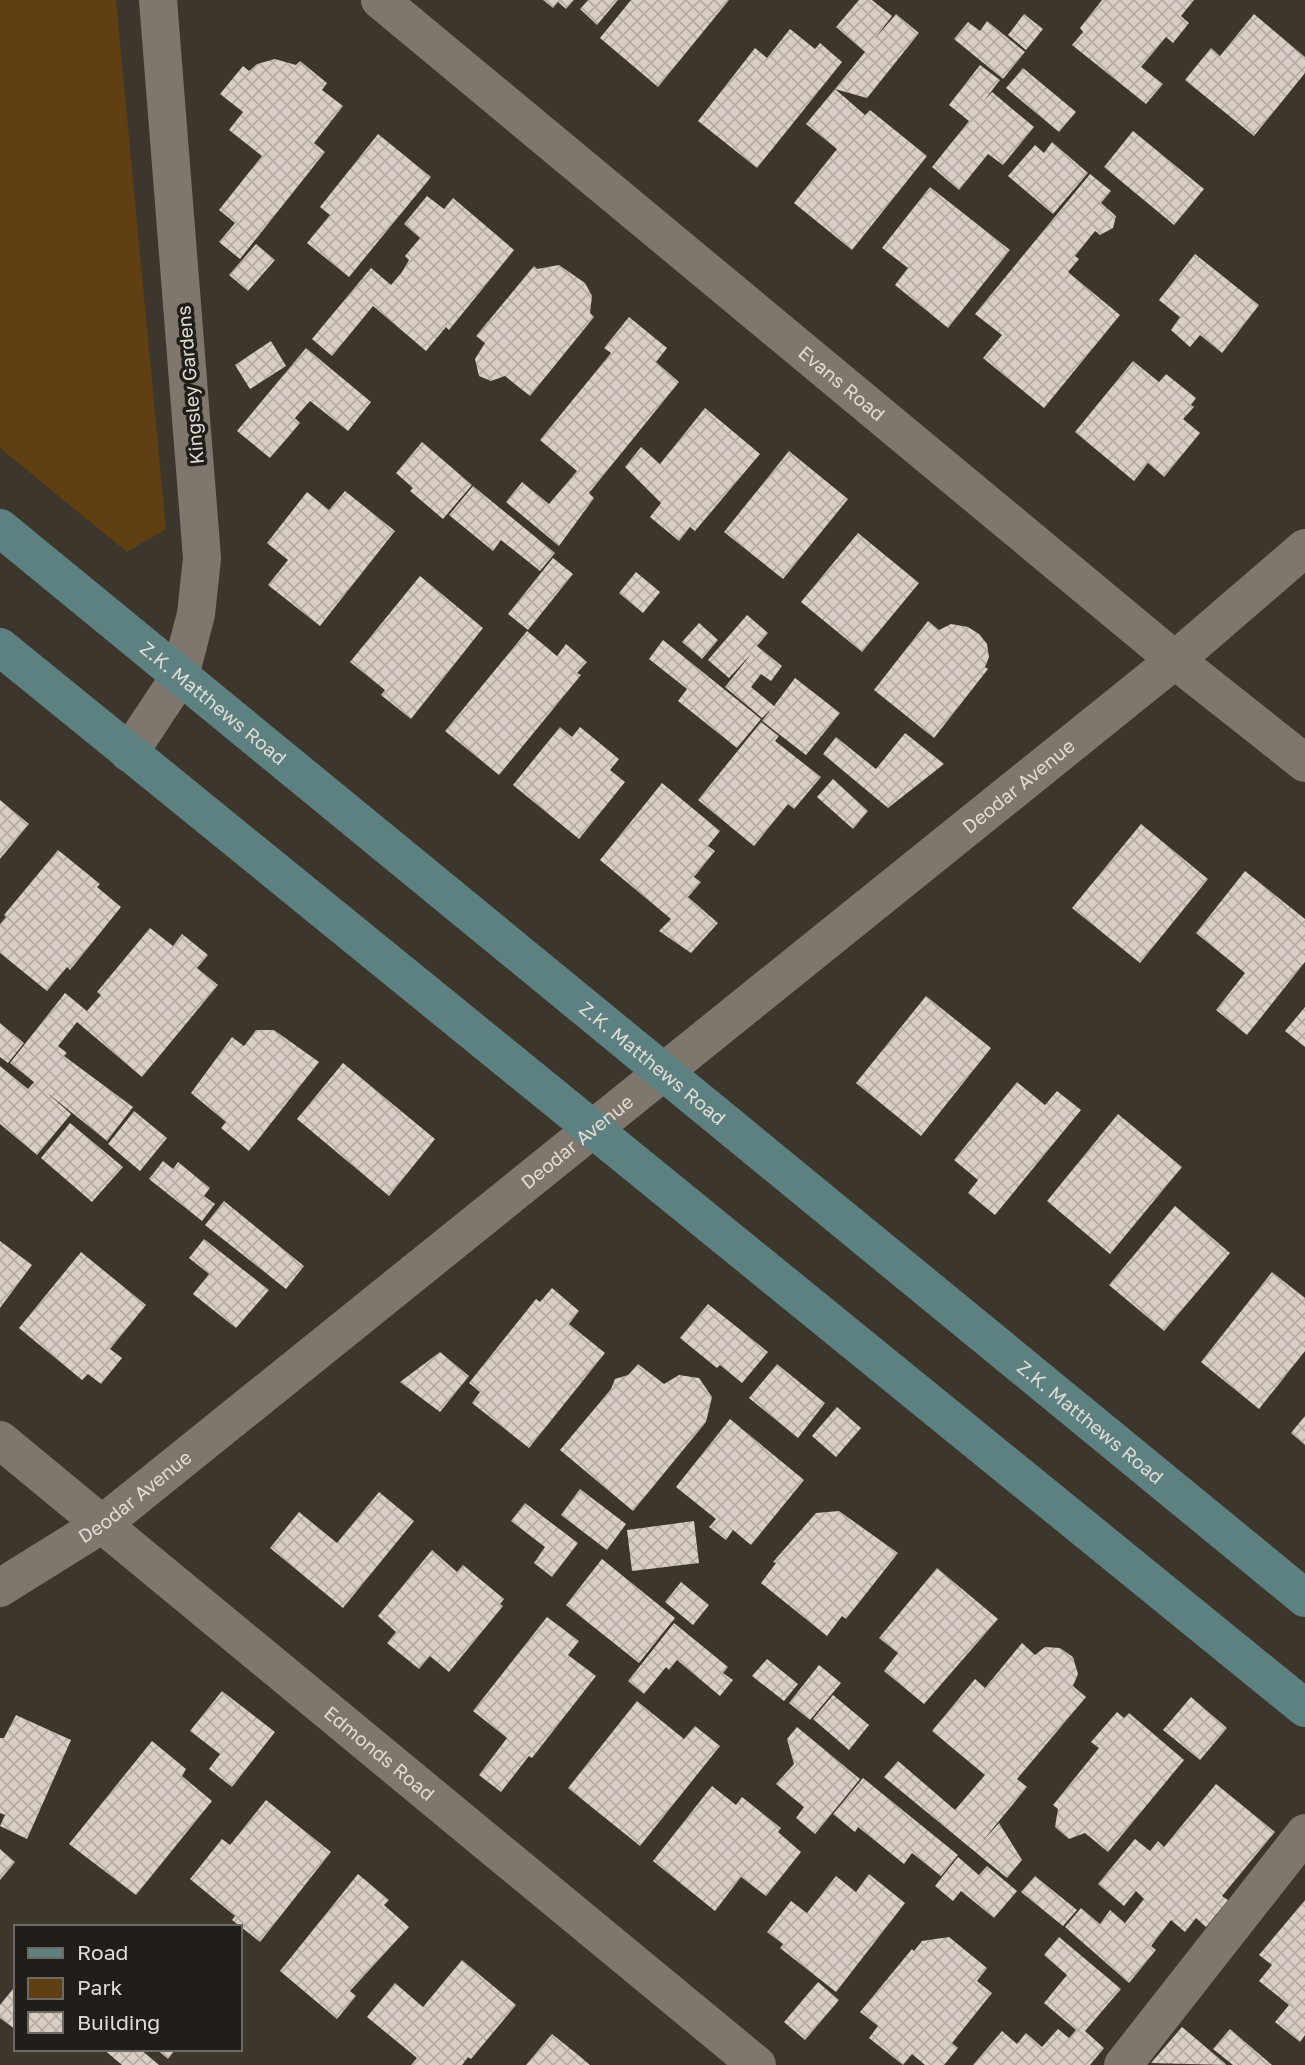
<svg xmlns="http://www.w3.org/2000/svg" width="1305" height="2065" font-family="'Golos Text',sans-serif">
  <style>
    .park { fill: #603f12 }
    .building { fill: url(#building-cross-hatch) }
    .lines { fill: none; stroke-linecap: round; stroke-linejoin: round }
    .street { stroke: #7f776d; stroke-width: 38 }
    .secondary { stroke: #5d8181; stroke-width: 38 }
    .labels { text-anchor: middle; stroke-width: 7; stroke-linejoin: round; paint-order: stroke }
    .street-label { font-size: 19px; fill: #e0dbd5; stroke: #211e1a }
  </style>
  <defs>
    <pattern id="building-cross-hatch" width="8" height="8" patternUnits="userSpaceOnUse" patternTransform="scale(1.75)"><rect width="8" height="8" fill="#d8cec4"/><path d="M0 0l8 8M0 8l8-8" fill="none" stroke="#b3aba3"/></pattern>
  </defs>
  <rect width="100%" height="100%" fill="#3d362d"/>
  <!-- park -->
  <path class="park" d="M0,0H116L166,529L127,552L0,448Z"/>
  <!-- building -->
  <path class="building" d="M543,0H574L566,9L558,2L553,8Z
    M588,0H618L597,25L580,9Z
    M631,0H729L658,87L600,38Z
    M859,0H872L892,16L874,40L896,14L919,33L867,98L835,89L865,115L870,110L927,156L852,250L794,203L837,149L806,124L835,89L865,52L836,27Z
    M1102,0H1194L1181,16L1189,23L1173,43L1166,37L1141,67L1163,84L1146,104L1072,45L1083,32L1080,28Z
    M1024,14L1043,29L1026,50L1008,35Z
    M1254,14L1305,57V73L1254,136L1185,80L1211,48L1220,56Z
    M987,21L1025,52L1003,79L954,39L968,22L980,31Z
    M790,29L815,49L820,43L842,62L757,168L698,121L755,48L767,58Z
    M275,59L296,65L300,61L327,83L322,90L343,106L314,143L325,152L240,259L219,242L235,223L219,210L262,156L229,130L243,112L220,94L243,66L249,71L257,64Z
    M980,65L1000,80L983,102L992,92L1034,127L1003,165L988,154L959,190L932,167L969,121L949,105Z
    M1023,68L1076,112L1059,132L1006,88Z
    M1133,131L1204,189L1174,225L1104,167Z
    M378,134L431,177L349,277L307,243L330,215L320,207Z
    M1052,142L1088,173L1053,214L1008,176L1035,145L1044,153Z
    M1090,174L1111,191L1101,203L1116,216L1113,228L1100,235L1095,231L1075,256L1079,259L1068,272L1120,315L1044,408L983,358L1002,335L975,314Z
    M930,187L1010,250L948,328L895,285L908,268L882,248Z
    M427,196L444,209L453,198L514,250L449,330L446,327L426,351L373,306L332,356L312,339L371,268L391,285L402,272L409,260L405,256L420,238L404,224Z
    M256,244L275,260L248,291L229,275Z
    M1195,254L1259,305L1222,353L1200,335L1190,347L1171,330L1180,317L1159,300Z
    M559,265L585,283L592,296L590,313L594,317L530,396L505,376L491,381L479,376L475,359L485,343L476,336L534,266L537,269Z
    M629,317L667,348L656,362L679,382L589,493L594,498L559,546L506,502L522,482L549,504L577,471L540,440L611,353L604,348Z
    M271,341L286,366L250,389L235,365Z
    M306,348L371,402L348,431L310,401L295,418L300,423L270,458L237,431Z
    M1133,361L1159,382L1166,374L1196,398L1191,405L1194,407L1183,419L1200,433L1164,477L1148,463L1134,481L1075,432Z
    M705,408L760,454L695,531L690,527L679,541L650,517L661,503L625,467L641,447L660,464Z
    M422,442L472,485L443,519L410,491L413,488L396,473Z
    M789,451L848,499L783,579L724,532Z
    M473,486L555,553L540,571L501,540L493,551L449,515Z
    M345,491L395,531L320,626L268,585L288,560L267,543L307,492L329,510Z
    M858,533L919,583L862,652L801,602Z
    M553,558L573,574L528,630L508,614Z
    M636,572L660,592L643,613L619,593Z
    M420,576L483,628L411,719L381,695L385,690L350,662Z
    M747,615L768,633L757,646L782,666L771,681L761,674L751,687L774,706L795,678L840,713L806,755L762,721L772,708L762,718L725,687L752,653L729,678L708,660Z
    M928,621L939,630L951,624L968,627L979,634L987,644L989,657L985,667L988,669L934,738L874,690Z
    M699,623L718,640L702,659L682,642Z
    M527,631L557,656L566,644L587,662L577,673L581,675L499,775L445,731Z
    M663,640L761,719L737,748L678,701L687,689L649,659Z
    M761,722L779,736L775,741L821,777L794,809L788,804L754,846L698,800Z
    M560,727L572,737L580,727L619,759L610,770L625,782L579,839L513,785Z
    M905,733L944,764L888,808L823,754L836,737L876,769Z
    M833,779L868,811L853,829L817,797Z
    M662,783L720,831L708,846L715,851L694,877L701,882L688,897L718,923L691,953L659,931L671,919L600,860Z
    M0,800L29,824L0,859Z
    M1141,824L1208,879L1140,963L1072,908Z
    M58,850L100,884L97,887L121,907L70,970L67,967L47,991L0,953V924L6,917L4,915Z
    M1245,871L1305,919V962L1247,1035L1216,1010L1245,973L1196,933Z
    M150,928L173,946L182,934L208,955L197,968L218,985L142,1077L77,1022L58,1046L67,1053L64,1056L133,1107L107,1141L45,1091L71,1114L37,1155L0,1124V1066L28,1089L34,1082L10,1063L65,993L87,1011L101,995L97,992Z
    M926,996L991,1048L921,1136L856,1083Z
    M1305,1007V1047L1285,1031Z
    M0,1023L24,1043L8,1063L0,1057Z
    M256,1030H274L319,1062L249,1151L221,1128L226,1122L191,1093L232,1037L244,1046Z
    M343,1063L435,1139L389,1196L297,1119Z
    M1017,1082L1045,1105L1057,1091L1081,1110L995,1215L968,1193L978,1180L954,1160Z
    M134,1111L167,1138L140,1171L108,1144Z
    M1118,1114L1182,1167L1110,1254L1047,1201Z
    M70,1123L123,1167L92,1202L41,1158Z
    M163,1161L173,1169L178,1162L210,1188L204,1196L215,1204L202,1221L149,1179Z
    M224,1201L304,1266L286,1289L205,1225Z
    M1175,1206L1230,1253L1164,1331L1109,1285Z
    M204,1239L269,1290L236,1328L193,1294L209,1274L189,1258Z
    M0,1241L32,1265L0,1308Z
    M81,1252L146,1305L110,1349L122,1358L101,1384L88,1374L82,1380L19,1328Z
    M1272,1272L1305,1298V1351L1259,1409L1201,1362Z
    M552,1288L579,1311L569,1324L605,1353L529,1448L472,1403L480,1392L469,1383L536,1299L540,1302Z
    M708,1304L768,1352L742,1383L720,1365L717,1368L680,1338Z
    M440,1352L469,1376L440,1412L400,1382Z
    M638,1364L664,1384L679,1375L699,1378L712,1397L706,1422L633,1511L560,1450L611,1389L615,1379L628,1375Z
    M777,1364L825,1403L798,1438L749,1398Z
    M837,1407L861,1428L836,1457L812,1436Z
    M1305,1416V1445L1291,1433Z
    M730,1419L804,1480L751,1545L733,1530L726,1540L709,1527L716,1519L676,1487Z
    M580,1489L626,1524L607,1550L561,1515Z
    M379,1492L414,1521L343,1608L270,1548L299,1512L337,1543Z
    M525,1503L578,1543L552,1577L534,1563L545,1547L511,1521Z
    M839,1511L898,1553L846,1619L842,1616L827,1636L761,1583L776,1563L773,1562L816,1513Z
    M694,1521L699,1563L632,1571L627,1530Z
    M432,1550L457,1572L463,1565L504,1599L500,1604L503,1606L449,1672L430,1656L419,1669L387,1643L396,1632L378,1616Z
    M602,1559L675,1618L639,1663L566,1605Z
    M937,1568L998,1619L924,1704L884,1671L898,1653L879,1638Z
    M681,1582L709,1605L693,1625L665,1602Z
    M547,1617L579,1641L568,1655L596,1676L532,1758L529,1756L501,1792L479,1775L507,1738L473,1711Z
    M674,1623L728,1667L723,1673L733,1680L720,1696L677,1660L669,1670L666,1667L644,1694L628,1681Z
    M1022,1643L1035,1655L1045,1647L1060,1648L1073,1657L1078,1674L1073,1686L1086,1697L1017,1779L1027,1787L980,1844L999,1823L1022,1860L1007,1878L884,1777L898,1761L955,1810L985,1775L932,1731L975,1679L985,1688Z
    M767,1659L798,1684L784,1701L752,1676Z
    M819,1665L841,1683L810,1720L789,1703Z
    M222,1691L275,1732L232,1787L209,1769L220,1754L190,1731Z
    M833,1695L869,1725L849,1750L813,1719Z
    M1191,1697L1227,1728L1200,1760L1163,1730Z
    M637,1701L684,1739L695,1726L720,1746L640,1846L568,1788Z
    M1117,1712L1124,1718L1129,1713L1184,1760L1108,1852L1085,1833L1069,1839L1055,1827L1058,1809L1053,1805L1099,1748L1091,1742Z
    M16,1715L71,1740L27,1839L0,1826L5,1815L0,1813V1738H4Z
    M797,1727L860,1779L815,1834L796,1818L804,1807L776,1784L794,1764L787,1739Z
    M152,1741L186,1769L182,1776L212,1801L136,1895L69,1844Z
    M863,1778L958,1855L941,1876L912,1853L904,1864L858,1827L855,1832L833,1814Z
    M1216,1784L1275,1832L1222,1896L1228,1900L1206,1927L1196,1918L1185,1932L1171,1920L1151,1946L1156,1950L1129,1983L1065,1927L1081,1908L1100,1924L1110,1910L1125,1923L1144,1899L1136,1891L1124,1906L1098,1884L1135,1839L1150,1851L1158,1841L1164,1847Z
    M712,1786L736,1805L742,1797L781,1828L778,1832L801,1852L766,1896L741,1877L715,1911L653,1861Z
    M266,1800L331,1852L260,1942L232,1920L235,1916L190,1879L222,1839L230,1845Z
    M0,1849L15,1862L0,1880Z
    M958,1857L979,1875L987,1866L1017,1891L994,1918L961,1891L953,1901L935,1886Z
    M358,1874L389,1900L384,1905L409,1927L350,1991L356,1996L337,2019L280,1971Z
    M869,1874L905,1903L836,1992L780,1948L783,1944L767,1932L791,1901L807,1913L836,1876L856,1892Z
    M1035,1876L1077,1910L1063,1926L1021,1892Z
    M1305,1900V2035L1300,2042L1275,2022L1289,2005L1259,1981L1272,1965L1259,1955Z
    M949,1937L987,1968L977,1981L992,1993L952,2043L958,2048L944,2065H925L912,2054L903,2065L869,2038L878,2026L860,2012L912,1949L914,1951L922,1941Z
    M1059,1937L1121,1989L1085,2031L1104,2048L1090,2065H973L1002,2031L1017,2044L1026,2033L1042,2047L1058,2029L1069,2038L1076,2030L1044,2003L1067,1975L1044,1955Z
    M462,1960L516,2005L471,2059L468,2057L462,2065H411L417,2058L367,2017L395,1983L423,2007Z
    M818,1982L839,2000L805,2040L784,2022Z
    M16,1985V2030L0,2018V2005Z
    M1182,2027L1227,2065L1151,2063Z
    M1230,2029L1272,2065H1233L1213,2049Z
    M552,2034L577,2054L590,2065H526Z
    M103,2049H140L159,2065H122Z
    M156,2049H176L168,2059Z"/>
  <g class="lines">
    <!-- street -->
    <g class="street">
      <path id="s1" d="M380,0L1175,660L1305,763"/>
      <path d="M129,753L180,676L196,614L202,558L158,0"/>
      <path id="s2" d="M0,1440L757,2065"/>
      <path id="s3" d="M0,1588L101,1525L1175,660L1305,548"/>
      <path d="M1123,2065L1305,1833"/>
    </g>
    <!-- secondary -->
    <g class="secondary">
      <path id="s4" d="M0,528L1305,1598"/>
      <path d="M0,647L1305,1708"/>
    </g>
  </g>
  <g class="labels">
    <!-- street labels -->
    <g class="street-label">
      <text dy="7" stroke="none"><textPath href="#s1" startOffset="600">Evans Road</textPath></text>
      <text transform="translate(190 385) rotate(-95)" y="7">Kingsley Gardens</text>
      <text dy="7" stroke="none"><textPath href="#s4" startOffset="276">Z.K. Matthews Road</textPath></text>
      <text dy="7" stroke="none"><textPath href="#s3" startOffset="1297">Deodar Avenue</textPath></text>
      <text dy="7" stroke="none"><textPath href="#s4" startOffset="844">Z.K. Matthews Road</textPath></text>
      <text dy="7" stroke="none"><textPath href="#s3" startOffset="730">Deodar Avenue</textPath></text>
      <text dy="7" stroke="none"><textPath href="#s4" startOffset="1410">Z.K. Matthews Road</textPath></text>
      <text dy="7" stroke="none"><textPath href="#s3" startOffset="163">Deodar Avenue</textPath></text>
      <text dy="7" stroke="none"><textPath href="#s2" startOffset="492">Edmonds Road</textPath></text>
    </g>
  </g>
  <!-- legend -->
  <rect x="14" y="1925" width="228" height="126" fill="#211e1a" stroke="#6d6a65" stroke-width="2"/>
  <rect x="28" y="1948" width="35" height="10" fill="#5d8181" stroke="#6d6a65" stroke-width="2"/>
  <text x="77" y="1960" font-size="21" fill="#e0dbd5">Road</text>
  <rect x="28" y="1978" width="35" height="21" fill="#603f12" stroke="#6d6a65" stroke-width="2"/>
  <text x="77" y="1995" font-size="21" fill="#e0dbd5">Park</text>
  <rect x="28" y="2012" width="35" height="21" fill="url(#building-cross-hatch)" stroke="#6d6a65" stroke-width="2"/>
  <text x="77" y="2030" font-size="21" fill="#e0dbd5">Building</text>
</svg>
